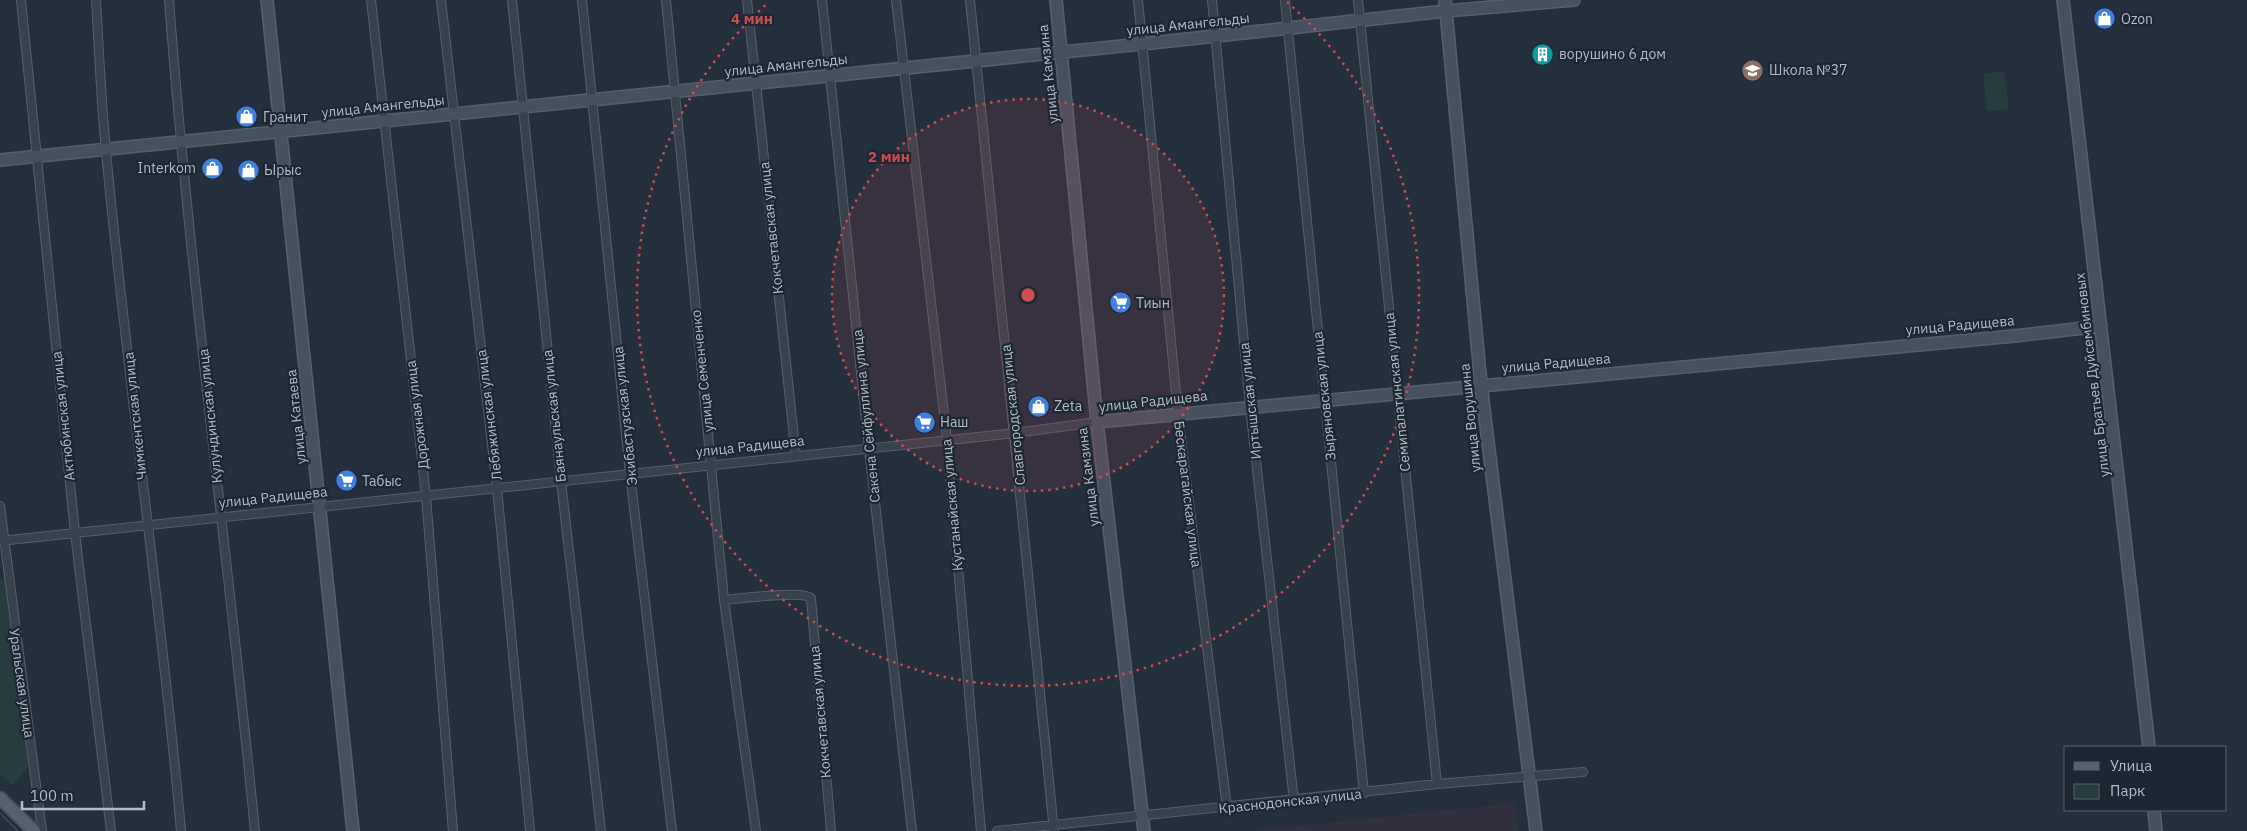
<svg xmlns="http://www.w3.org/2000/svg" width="2247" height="831" font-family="'IBM Plex Sans',sans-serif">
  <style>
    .medical { fill: #32303f }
    .green { fill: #263c3f }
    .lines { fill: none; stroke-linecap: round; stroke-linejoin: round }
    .street-casing { stroke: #565f6c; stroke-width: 10 }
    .secondary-casing { stroke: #565f6c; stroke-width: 14 }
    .primary-casing { stroke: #414a57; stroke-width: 15 }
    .street { stroke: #38414e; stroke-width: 8 }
    .secondary { stroke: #465061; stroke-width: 11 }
    .primary { stroke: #56606e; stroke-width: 12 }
    .tram { stroke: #5a6575; stroke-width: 1 }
    .ring { fill: none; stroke: #ce4d50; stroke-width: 2.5; stroke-dasharray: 2.5 5 }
    .labels { text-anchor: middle; stroke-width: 4.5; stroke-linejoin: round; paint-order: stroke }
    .poi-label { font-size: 14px; fill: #b4bcc9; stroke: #1d2633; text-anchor: start }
    .street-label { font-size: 14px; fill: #b4bcc9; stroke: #1d2633 }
    .centre { fill: #ce4d50; stroke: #1d2633; stroke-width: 2.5 }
    .ring-label { font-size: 15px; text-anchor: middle; font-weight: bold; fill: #ce4d50; stroke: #1d2633; stroke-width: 4.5; stroke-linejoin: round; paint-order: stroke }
  </style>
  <rect width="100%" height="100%" fill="#242f3e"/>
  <!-- medical -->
  <path class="medical" d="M1514,803L1518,831H1251Z"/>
  <!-- green -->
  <path class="green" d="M2004,71L2009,109L1987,111L1983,74Z
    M8,578L30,765L12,786L0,774V579Z"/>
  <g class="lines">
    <defs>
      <path id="street" d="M21,0L75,533L111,831
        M96,0C99,50 101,101 106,151C127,378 161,604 181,831
        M169,0C190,278 228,554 255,831
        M371,0L426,496L453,831
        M441,0L497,488L530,831
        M512,0L561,481L601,831
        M582,0L630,474L672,831
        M666,0L724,600L756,831
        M747,0L796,456
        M822,0L869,449L912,831
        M896,0L947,440L981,831
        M970,0L1054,831
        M1138,0L1178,414L1227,808
        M1212,0L1250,407L1294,801
        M1285,0L1364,793
        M1358,0L1437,784
        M0,506L42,831
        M0,541L1015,433L1097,422
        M724,600C739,599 801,590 811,598L831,831
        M997,831L1437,784L1583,772"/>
      <path id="secondary" d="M267,0L353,831
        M1056,0L1097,422L1144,831
        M1445,0L1481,385L1536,831
        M2063,0L2149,747
        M0,160L1142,44L1446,11L1574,0
        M1097,422L2014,336L2101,326
        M2154,810L2156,831"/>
      <path id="primary" d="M0,798L34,831"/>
    </defs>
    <!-- street casing -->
    <use href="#street" class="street-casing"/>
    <!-- secondary casing -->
    <use href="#secondary" class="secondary-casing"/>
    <!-- primary casing -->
    <use href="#primary" class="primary-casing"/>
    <!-- street -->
    <use href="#street" class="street"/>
    <!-- secondary -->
    <use href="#secondary" class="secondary"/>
    <!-- primary -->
    <use href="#primary" class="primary"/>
    <!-- tram -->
    <path class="tram" d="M0,813L18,831"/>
  </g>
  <!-- distance rings -->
  <circle cx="1028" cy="295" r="196" fill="#ce4d50" fill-opacity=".12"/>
  <g class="ring">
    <circle cx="1028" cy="295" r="196"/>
    <path d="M1287 2A391 391 0 1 1 769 2"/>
  </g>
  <!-- icons -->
  <defs>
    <symbol id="shop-disc" viewBox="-11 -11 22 22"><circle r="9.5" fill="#3f7fe0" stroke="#1d2633"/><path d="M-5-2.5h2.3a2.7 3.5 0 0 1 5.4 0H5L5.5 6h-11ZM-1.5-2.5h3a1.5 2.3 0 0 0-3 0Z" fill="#fff"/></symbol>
    <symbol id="building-disc" viewBox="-11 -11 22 22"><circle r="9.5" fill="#0f9aa8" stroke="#1d2633"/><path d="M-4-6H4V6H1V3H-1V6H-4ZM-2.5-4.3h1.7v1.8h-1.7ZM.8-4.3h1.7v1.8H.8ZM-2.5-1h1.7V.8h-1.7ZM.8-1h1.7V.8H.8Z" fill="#fff"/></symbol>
    <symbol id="school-disc" viewBox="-11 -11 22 22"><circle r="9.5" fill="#8d6e63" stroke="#1d2633"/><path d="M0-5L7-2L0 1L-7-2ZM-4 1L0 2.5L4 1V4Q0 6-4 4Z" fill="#fff"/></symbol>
    <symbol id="supermarket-disc" viewBox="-11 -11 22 22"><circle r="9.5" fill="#3f7fe0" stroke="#1d2633"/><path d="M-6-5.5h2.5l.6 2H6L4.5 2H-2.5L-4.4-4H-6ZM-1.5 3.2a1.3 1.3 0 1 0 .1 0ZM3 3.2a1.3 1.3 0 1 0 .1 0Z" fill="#fff"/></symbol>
  </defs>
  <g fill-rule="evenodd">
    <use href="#shop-disc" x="2092" y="6" width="25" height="25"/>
    <use href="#building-disc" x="1530" y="42" width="25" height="25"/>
    <use href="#school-disc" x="1740" y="58" width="25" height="25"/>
    <use href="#shop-disc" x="234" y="104" width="25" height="25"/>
    <use href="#shop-disc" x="200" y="156" width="25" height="25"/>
    <use href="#shop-disc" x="236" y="158" width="25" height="25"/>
    <use href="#supermarket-disc" x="1108" y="290" width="25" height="25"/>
    <use href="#shop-disc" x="1026" y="394" width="25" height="25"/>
    <use href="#supermarket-disc" x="912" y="410" width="25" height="25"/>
    <use href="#supermarket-disc" x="334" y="468" width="25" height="25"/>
  </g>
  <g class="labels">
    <!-- poi labels -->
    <g class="poi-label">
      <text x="2121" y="24">Ozon</text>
      <text x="1559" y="59">ворушино 6 дом</text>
      <text x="1769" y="75">Школа №37</text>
      <text x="263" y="122">Гранит</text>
      <text x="196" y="173" text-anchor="end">Interkom</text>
      <text x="264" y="175">Ырыс</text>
      <text x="1136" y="308">Тиын</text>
      <text x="1054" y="411">Zeta</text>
      <text x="940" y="427">Наш</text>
      <text x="362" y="486">Табыс</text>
    </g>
    <!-- street labels -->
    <g class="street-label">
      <text transform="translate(1188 24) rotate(-6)" y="5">улица Амангельды</text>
      <text transform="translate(786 65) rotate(-6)" y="5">улица Амангельды</text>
      <text transform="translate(1048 74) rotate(-96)" y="5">улица Камзина</text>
      <text transform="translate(383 106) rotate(-6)" y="5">улица Амангельды</text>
      <text transform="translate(771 228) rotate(-96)" y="5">Кокчетавская улица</text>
      <text transform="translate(1960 325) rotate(-5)" y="5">улица Радищева</text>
      <text transform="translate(1556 363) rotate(-5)" y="5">улица Радищева</text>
      <text transform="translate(702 371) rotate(-96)" y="5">улица Семенченко</text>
      <text transform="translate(2092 375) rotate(-97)" y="5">улица Братьев Дуйсембиновых</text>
      <text transform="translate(1397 392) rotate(-96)" y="5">Семипалатинская улица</text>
      <text transform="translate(1324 396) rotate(-96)" y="5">Зыряновская улица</text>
      <text transform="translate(1153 401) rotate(-6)" y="5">улица Радищева</text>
      <text transform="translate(1250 401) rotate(-96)" y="5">Иртышская улица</text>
      <text transform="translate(417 415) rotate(-97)" y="5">Дорожная улица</text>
      <text transform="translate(489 415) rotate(-97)" y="5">Лебяжинская улица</text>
      <text transform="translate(1013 415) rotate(-96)" y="5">Славгородская улица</text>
      <text transform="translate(63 416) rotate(-96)" y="5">Актюбинская улица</text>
      <text transform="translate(135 416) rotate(-96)" y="5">Чимкентская улица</text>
      <text transform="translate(210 416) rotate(-96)" y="5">Кулундинская улица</text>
      <text transform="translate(554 416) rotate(-96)" y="5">Баянаульская улица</text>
      <text transform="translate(625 416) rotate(-96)" y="5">Экибастузская улица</text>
      <text transform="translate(866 416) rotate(-96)" y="5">Сакена Сейфуллина улица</text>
      <text transform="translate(296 417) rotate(-96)" y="5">улица Катаева</text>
      <text transform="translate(1470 418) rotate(-96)" y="5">улица Ворушина</text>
      <text transform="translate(750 446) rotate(-6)" y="5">улица Радищева</text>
      <text transform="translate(1088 477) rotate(-97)" y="5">улица Камзина</text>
      <text transform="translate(1188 494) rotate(83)" y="5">Бескарагайская улица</text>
      <text transform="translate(273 497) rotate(-6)" y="5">улица Радищева</text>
      <text transform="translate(952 505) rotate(-95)" y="5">Кустанайская улица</text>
      <text transform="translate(22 683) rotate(82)" y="5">Уральская улица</text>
      <text transform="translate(820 712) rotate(-95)" y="5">Кокчетавская улица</text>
      <text transform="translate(1290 801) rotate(-6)" y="5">Краснодонская улица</text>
    </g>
  </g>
  <circle cx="1028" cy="295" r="8" class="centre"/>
  <g class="ring-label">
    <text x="752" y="24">4 мин</text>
    <text x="889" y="162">2 мин</text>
  </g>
  <!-- legend -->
  <rect x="2064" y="746" width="162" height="65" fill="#1d2633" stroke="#59626f"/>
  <rect x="2074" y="762" width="25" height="8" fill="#56606e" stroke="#59626f"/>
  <text x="2110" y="771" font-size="15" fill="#b4bcc9">Улица</text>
  <rect x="2074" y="784" width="25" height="15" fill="#263c3f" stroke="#59626f"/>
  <text x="2110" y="796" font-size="15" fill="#b4bcc9">Парк</text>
  <!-- scale -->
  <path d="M22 801v8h122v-8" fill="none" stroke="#b4bcc9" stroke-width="2.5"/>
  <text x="30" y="801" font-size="15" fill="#b4bcc9" stroke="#1d2633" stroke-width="4" paint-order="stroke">100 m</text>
</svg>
